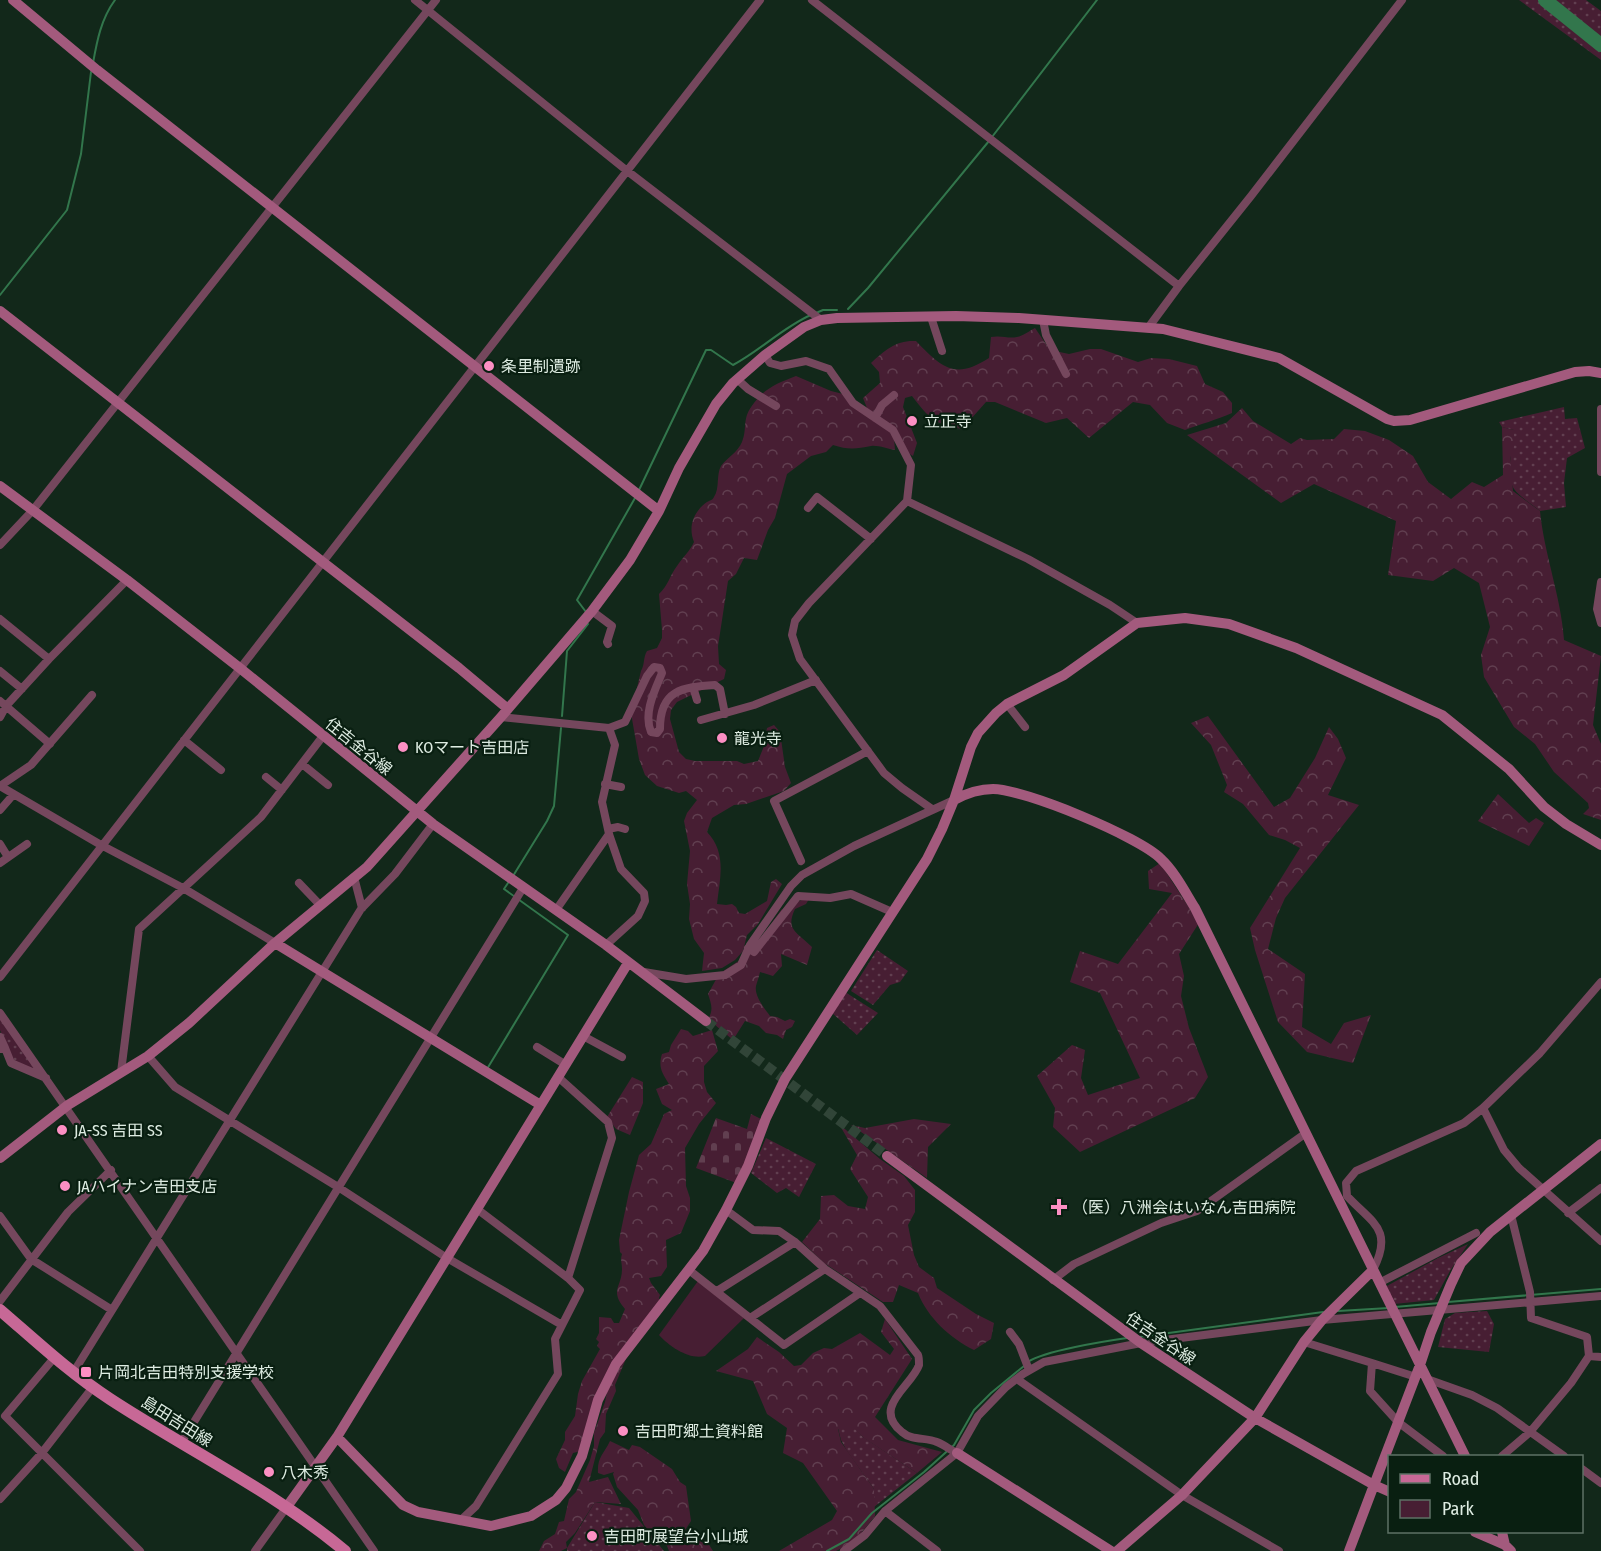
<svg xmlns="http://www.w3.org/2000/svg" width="1601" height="1551" font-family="'Fira Sans Condensed','Noto Sans JP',sans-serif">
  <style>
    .green { fill: url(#green-dots) }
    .forest { fill: url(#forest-crowns) }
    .cemetery { fill: url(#cemetery-stones) }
    .pitch { fill: #471e33 }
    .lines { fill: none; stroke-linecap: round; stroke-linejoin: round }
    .stream { stroke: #32764c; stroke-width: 2 }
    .river { stroke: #32764c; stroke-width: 14 }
    .secondary-tunnel { stroke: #314538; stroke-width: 10; stroke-dasharray: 10 5; stroke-linecap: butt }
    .street { stroke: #75475d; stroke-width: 8 }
    .secondary { stroke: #a35a7d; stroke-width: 10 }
    .primary { stroke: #c76896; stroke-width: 12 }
    .poi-dot { fill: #fc8fc3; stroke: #091f11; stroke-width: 2 }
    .labels { text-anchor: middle; stroke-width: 4.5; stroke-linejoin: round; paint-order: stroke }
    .poi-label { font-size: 16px; fill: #deece2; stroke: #091f11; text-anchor: start }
    .street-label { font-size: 16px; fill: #deece2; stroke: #091f11 }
  </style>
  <defs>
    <pattern id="green-dots" width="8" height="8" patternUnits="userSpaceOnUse" patternTransform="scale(1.5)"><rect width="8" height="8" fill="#471e33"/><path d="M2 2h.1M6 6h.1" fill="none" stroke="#613f50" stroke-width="1.8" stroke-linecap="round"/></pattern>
    <pattern id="forest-crowns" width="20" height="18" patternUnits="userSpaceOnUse" patternTransform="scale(1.5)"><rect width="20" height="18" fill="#471e33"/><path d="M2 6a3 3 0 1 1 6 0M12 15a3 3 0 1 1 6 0" fill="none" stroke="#613f50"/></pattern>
    <pattern id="cemetery-stones" width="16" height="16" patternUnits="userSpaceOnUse" patternTransform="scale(1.5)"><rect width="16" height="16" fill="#471e33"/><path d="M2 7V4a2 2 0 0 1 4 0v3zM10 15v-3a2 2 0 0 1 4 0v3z" fill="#613f50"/></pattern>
  </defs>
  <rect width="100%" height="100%" fill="#12281a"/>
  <!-- green -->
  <path class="green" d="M1519,0H1586L1601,11V60Z
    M1564,407L1565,419L1577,418L1585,448L1567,458L1564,483L1566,507L1540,511C1532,504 1520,497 1514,489C1506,477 1512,444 1514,430L1502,427L1499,422Z
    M877,950L908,971L900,982L890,985L873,1005L851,991Z
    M845,992L878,1013L857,1035L832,1013Z
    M0,1017L38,1071L13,1062L0,1030Z
    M766,1138L816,1164L799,1197L786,1188L777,1193L751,1173Z
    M1468,1244L1450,1271L1434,1300L1394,1304L1385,1287L1438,1258Z
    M1487,1311L1494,1324L1489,1352L1438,1347L1445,1319L1455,1313Z
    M853,1426L863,1437L917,1473L874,1507V1489L847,1451L841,1440L838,1428Z
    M595,1502L629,1508L664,1551H567V1548Z"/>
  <!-- forest -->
  <path class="forest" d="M1035,328L1050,350L1069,354L1090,349H1101L1138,362L1151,358L1169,359L1197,366L1205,384L1223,392L1232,403V413C1216,420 1201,424 1185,430L1167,423L1150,405L1133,402L1089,438L1067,418L1046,423L995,402H986L962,429C934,424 929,418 912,396L905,398L903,407L917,443L913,456L898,447L894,438L895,450C888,449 878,445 871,446C856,449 848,450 833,445L826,452L811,456L787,474L775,518L768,530L757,560L744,558L736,574L728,581L718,646L719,664L726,670L724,679L677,702L671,710L670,719L679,752L686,759L695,761H737L744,764L758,761L764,746L767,728L774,725L780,732L785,767L791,783L784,791L746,804L734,805L712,818L707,832C727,853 720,878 717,904L726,905L732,904L736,907L739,913L745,914L767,901L771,882L776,879L782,884L758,924L747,935L743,951L735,960L722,968L702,971L704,953L694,939L689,919L690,904L687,884L690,851L684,821L687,813L697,800L686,791L679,793L657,786L645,775L639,759L631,713L641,671C645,664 643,658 647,651L657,648L662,638V630L659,594C668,586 670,575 677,566C683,557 690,551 694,542C688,527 693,512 707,502C710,500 712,501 714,497C720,488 716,475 721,466C727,458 738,452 742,442C748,427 741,419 754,403C765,388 778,383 796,376L831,391L843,394L869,413L863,398L880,383L879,372L871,363C885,350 896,340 916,341C942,368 955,380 989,358L991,337C1002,335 1008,339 1017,337C1023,336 1029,331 1035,328Z
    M1242,408L1253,421L1291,444L1300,438L1307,440L1334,439L1344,429L1365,431L1389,440L1413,456L1428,482L1451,499L1472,482L1484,487L1503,475L1502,427L1514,430V446L1510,459L1513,491L1540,511C1544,554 1561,596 1564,640L1601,656L1593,725L1601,744V820L1583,814L1589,808L1588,803L1554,772L1535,744L1514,727L1484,677L1481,655L1490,627L1479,583L1454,568L1433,581L1388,575L1396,521L1314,484L1281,503L1187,435L1226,423Z
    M1208,716L1274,807L1290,798L1315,758L1329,727L1338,739L1346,758L1328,795L1359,805L1285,898L1276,918L1268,949L1305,974L1302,1027L1331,1044L1344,1023L1371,1015L1353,1063L1307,1052L1278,1022L1255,950L1250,928L1300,848L1285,840L1269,835L1243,804L1224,792L1227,785L1211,745L1191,723Z
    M1498,794L1529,823L1536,818L1544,823L1529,846L1478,821Z
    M1160,863L1199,923L1179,954L1184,976L1181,996L1189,1028L1208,1077L1195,1098L1080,1152L1053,1127L1055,1108L1037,1076L1072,1045L1085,1050L1081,1078L1088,1095L1140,1078L1100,993L1070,982L1080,951L1118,964L1172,893L1149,889L1148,871Z
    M804,899H809L806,904L795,909C785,930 797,932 812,947L807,965L781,954L782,966L773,976L760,972C759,977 757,982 756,986C754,996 765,1009 770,1016L777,1017L785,1021L790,1019L795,1021L792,1027L786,1030L783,1039L777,1035L766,1033L759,1026L745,1021L733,1040L708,1019C714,1010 711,1003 708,994L719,974L749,954L782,909L783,913L795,903Z
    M681,1029L688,1031L693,1036L712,1030L718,1051L704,1066V1082L707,1092L716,1103L699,1124L685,1148L686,1186L690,1198V1211L681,1233L666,1240L667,1267L661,1276L649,1278L651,1283L660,1295L659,1298L661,1304L611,1372L581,1451L573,1453L565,1472L559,1468L556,1459L565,1440V1432L575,1416L578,1394L582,1381L600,1349L597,1346L599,1342L596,1339L599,1333V1317L611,1318L614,1323H619L625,1309C609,1290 622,1287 622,1269C622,1262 620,1261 622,1254L620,1252L619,1240L629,1192L639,1155L651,1144L664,1114L672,1110L662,1104L656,1089L669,1084C662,1073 658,1067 662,1054L669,1052L671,1045Z
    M632,1077L643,1082V1103L630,1135L616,1129L607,1117Z
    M914,1119L951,1124L928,1147L927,1178L851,1125L865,1128Z
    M839,1124L880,1159L904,1176L915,1190V1212L908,1225L914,1255L919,1267L934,1278L937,1288L976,1314L994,1323L991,1339L974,1350C950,1338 928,1318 918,1293L899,1285L893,1302H883L824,1263L802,1242L820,1219L821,1196L834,1195L848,1206L865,1209L868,1197L850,1169L857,1155Z
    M885,1319L912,1359L875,1417L898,1440L942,1452L917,1473L864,1438L854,1428L838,1429L841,1442L874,1489L875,1516L854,1542L836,1551H779L832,1520L837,1511L803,1463L783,1453L787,1428L767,1414L753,1381L716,1371L748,1349L757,1337L779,1352L794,1366L801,1365L813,1353L824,1348L832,1349L860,1333L890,1355L894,1349L881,1332Z
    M628,1354L615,1385L616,1391L606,1414L605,1432L600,1439L589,1482L608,1477L621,1504L595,1502L575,1533L566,1542L567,1548L561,1551H539L544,1541L555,1534L559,1522L564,1521L569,1499L576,1492L590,1460L594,1446V1433L605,1402L608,1387Z
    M610,1441L629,1450L632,1445L640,1447L672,1469L680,1482L686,1486L691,1521L683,1533L692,1527L691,1533L706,1540L713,1551H669L667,1546L660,1543L644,1525L638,1510L617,1487L613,1474L614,1472L604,1475L598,1473C597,1457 604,1454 610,1441Z"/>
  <!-- cemetery -->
  <path class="cemetery" d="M751,1114L763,1120L739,1184L696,1168L716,1118L747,1129Z"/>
  <!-- pitch -->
  <path class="pitch" d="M698,1281L744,1318L705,1356C689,1360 670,1347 659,1335Z"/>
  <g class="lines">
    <!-- stream -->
    <path class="stream" d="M93,63C97,41 101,19 115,0
      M992,137L1097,0
      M0,295L67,210L81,154L91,72
      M848,309L868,288L989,141
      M816,313L823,310H837
      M639,490L706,350H711L733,365C760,351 783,327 811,315
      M586,612L577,600L635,498
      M562,716L567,651L588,624
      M513,876L547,821L554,806L561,728
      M487,1069L568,935L504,889L510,880
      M1448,1302L1601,1289
      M1395,1307L1440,1303
      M1338,1311L1389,1308
      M1139,1337L1323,1312
      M1028,1362C1043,1351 1106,1341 1127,1338
      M827,1551L849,1539L872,1513L924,1472L954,1445L974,1410L991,1393L1024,1366"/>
    <!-- river -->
    <path class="river" d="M1545,0L1601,45"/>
    <!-- secondary-tunnel -->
    <path class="secondary-tunnel" d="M706,1021L887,1156"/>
    <!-- street -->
    <path class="street" d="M415,0L626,170L821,320
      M812,0L1179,286
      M931,317L942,351
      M1043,320L1046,335L1066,374
      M1148,328L1179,286L1251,196L1402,0
      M765,355L770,363L781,366L806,361L829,369L853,403L893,430L911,465L907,501L809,603L795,621L792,635L800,659L884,773L902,788L932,809
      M737,379L748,389L776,406
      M1601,409V472
      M875,418L882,405L894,395
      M907,501L1028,559L1110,605L1137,623
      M808,508L817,497L871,539
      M0,545L33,510L436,0
      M1601,582L1597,609L1601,623
      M592,611L612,626L607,642L608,644
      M0,619L49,659
      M0,671L22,689
      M693,687L697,700
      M0,701L50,744
      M1007,704L1025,727
      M0,717L6,706L49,659L127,580
      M501,717L609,728L615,745L602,802L609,834L621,869L644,893L645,901L638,916L606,945
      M701,720L754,705L816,680
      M609,728L625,722L647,676L654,667L660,668L662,673C655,690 643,713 651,732L657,733L660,729C660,690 682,687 715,685L720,689L725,714
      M184,740L221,770
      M302,764L328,785
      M266,777L282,790
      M605,784L621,787
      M0,786L101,845L183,888L275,943
      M0,786L31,765L92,695
      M0,810L13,795
      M608,829L618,827L625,829
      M0,844L8,857
      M801,861L774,801L868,751
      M0,863L27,844
      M354,877L362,908
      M299,883L320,905
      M556,910L609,834
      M748,948L754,952L798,896L830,898L851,894L892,912
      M644,972L686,979L725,975L741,965L750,945L791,886L802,875L854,846L954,800
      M0,977L760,0
      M0,1013L374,1551
      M583,1036L622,1057
      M0,1037L5,1048L1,1049
      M537,1047L566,1065
      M5,1048L11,1063L46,1078
      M148,1056L175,1087L338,1187L447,1258L562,1325
      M121,1072L139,929L261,817L323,736
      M1483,1108L1504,1150L1519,1168L1601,1241
      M477,1209L568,1278
      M726,1210L753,1230L779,1231L795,1242L825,1269L880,1306L918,1355C919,1357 919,1364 919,1365C912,1386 871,1407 902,1432C912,1441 926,1437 937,1442C945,1445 950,1450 957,1453
      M1568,1213L1601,1188
      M1511,1215L1530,1292L1531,1318L1587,1337L1589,1356L1601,1357
      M0,1216L31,1259L112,1310
      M689,1270L784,1345L860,1293
      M1373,1270C1394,1229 1372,1223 1347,1196L1346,1183L1356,1171L1464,1123L1483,1108L1540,1053L1601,982
      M1053,1280L1074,1264L1161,1223L1197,1211L1306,1133
      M1379,1283L1476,1233
      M717,1291L795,1242
      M0,1301L68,1212L111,1170
      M750,1318L825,1269
      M1010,1332L1019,1344L1029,1370
      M1304,1342L1372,1363L1370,1391L1398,1422L1443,1456
      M54,1358L5,1416L140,1551
      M1372,1363L1416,1377
      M73,1373L361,909L395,874L433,824
      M1017,1379L1182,1495L1279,1551
      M1427,1379L1472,1395L1497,1408L1564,1456
      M181,1443L523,888
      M1502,1456L1530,1432L1571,1383L1589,1356
      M1582,1469L1601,1483
      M0,1499L41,1454L93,1387
      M885,1511L937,1551
      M460,1521L476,1506L558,1374L555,1339L580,1290L568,1278L612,1138L608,1122L558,1077
      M255,1551L286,1508
      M844,1551L865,1535L885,1511L957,1453L978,1416L1006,1387L1023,1374L1044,1362L1141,1343L1322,1320L1601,1296"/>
    <!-- secondary -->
    <path class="secondary" d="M13,0L97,70L659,511
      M0,311L459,668L508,709
      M0,486L127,580L241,669L433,824L606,945L706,1021
      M954,800C967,793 978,789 993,789C1024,789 1140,837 1161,859C1175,872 1185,892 1195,908L1465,1456
      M275,943L539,1104
      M887,1156L1141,1343L1255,1418L1374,1485L1349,1551
      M0,1158L68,1105L148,1056L189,1023L275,943L367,867L501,717L592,611L630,560L659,511L679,468L716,404L733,383L765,355L804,327L821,320L837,318L956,316L1019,318L1163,329L1279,358L1387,419L1394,421L1410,420L1575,372L1589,371L1601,373
      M337,1437L403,1505L418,1512L491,1526L531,1516L556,1500L566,1488L582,1456L598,1400L616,1364L703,1251L726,1210L748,1166L766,1118L785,1079L927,859L942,829L954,800L971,747L978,733L996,713L1007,704L1064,675L1137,623L1185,618L1229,624L1296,648L1442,715L1509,769L1544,807L1566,824L1601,845
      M957,1453L1111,1551
      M1390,1492L1374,1485L1420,1365L1431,1332L1451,1284L1461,1263L1490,1232L1601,1144
      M286,1508L337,1437L628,963
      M1475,1532L1505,1545
      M1502,1532L1505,1545L1511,1551
      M1117,1551L1182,1495L1255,1418L1304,1342L1322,1320L1373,1270"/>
    <!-- primary -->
    <path class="primary" d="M0,1310C36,1341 70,1373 110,1399C188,1450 273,1491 345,1551"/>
  </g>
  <!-- markers -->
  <g class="poi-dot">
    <circle cx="489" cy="366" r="6"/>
    <circle cx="912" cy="421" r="6"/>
    <circle cx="722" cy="738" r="6"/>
    <circle cx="403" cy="747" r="6"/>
    <circle cx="62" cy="1130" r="6"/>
    <circle cx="65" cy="1186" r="6"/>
    <path d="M1056 1198h6v6h6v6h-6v6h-6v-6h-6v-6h6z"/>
    <rect x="80" y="1366" width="12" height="12" rx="3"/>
    <circle cx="623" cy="1431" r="6"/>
    <circle cx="269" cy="1472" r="6"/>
    <circle cx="592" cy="1536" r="6"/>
  </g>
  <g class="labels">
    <!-- poi labels -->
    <g class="poi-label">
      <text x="501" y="372">条里制遺跡</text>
      <text x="924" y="427">立正寺</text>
      <text x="734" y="744">龍光寺</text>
      <text x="415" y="753">KOマート吉田店</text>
      <text x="74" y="1136">JA-SS 吉田 SS</text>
      <text x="77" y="1192">JAハイナン吉田支店</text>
      <text x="1072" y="1213">（医）八洲会はいなん吉田病院</text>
      <text x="98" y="1378">片岡北吉田特別支援学校</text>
      <text x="635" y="1437">吉田町郷土資料館</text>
      <text x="281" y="1478">八木秀</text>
      <text x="604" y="1542">吉田町展望台小山城</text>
    </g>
    <!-- street labels -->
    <g class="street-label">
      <text transform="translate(359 746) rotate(39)" y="6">住吉金谷線</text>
      <text transform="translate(1161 1338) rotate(34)" y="6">住吉金谷線</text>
      <text transform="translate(177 1421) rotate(32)" y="6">島田吉田線</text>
    </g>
  </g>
  <!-- legend -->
  <rect x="1388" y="1455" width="195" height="78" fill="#091f11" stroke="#5e7165" stroke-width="1.5"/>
  <rect x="1400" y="1474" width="30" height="9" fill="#c76896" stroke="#5e7165" stroke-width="1.5"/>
  <text x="1442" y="1485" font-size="18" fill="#deece2">Road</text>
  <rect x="1400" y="1500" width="30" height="18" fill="#471e33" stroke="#5e7165" stroke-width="1.5"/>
  <text x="1442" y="1515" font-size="18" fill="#deece2">Park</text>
</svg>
